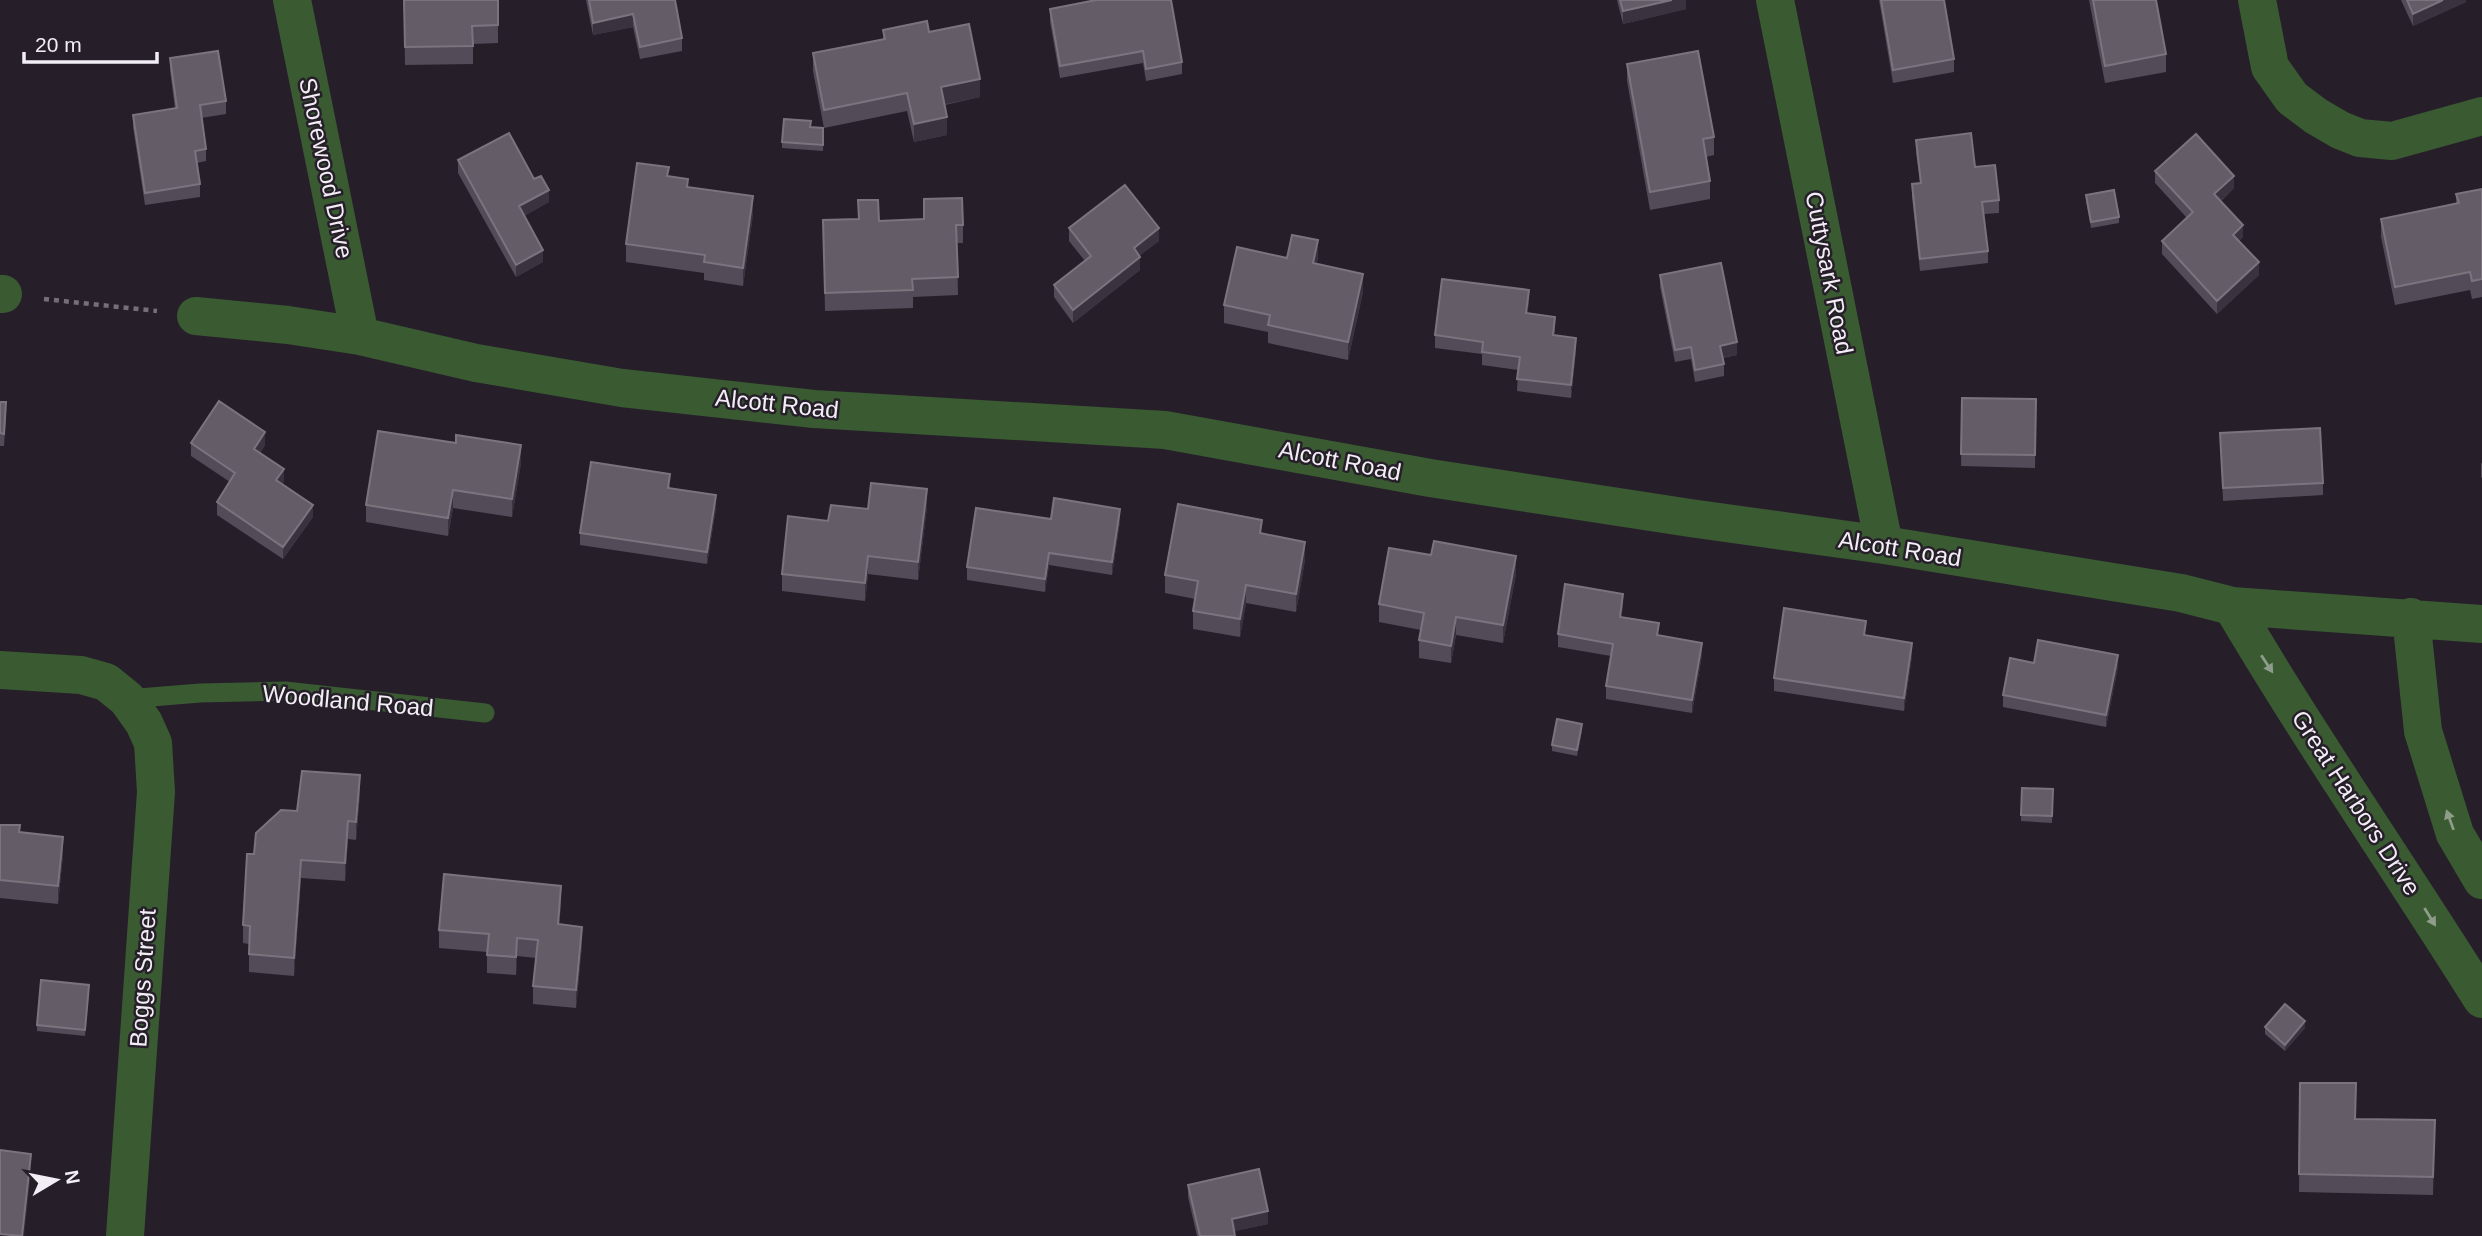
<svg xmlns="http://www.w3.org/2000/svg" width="2482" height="1236" font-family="Arial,sans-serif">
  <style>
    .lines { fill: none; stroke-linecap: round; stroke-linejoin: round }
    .path { stroke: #756f79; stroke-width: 4.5; stroke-dasharray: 5 5; stroke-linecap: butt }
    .service { stroke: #3a5a32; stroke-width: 19 }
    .minor { stroke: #3a5a32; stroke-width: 38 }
    .wall { fill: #534b57 }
    .shaded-wall { fill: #3a323e }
    .building { fill: #645d68; stroke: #7b747e; stroke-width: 2 }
    .oneway { fill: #8d9d8a }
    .labels { text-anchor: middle; stroke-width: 5; stroke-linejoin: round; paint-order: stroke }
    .street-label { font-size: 24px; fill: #f3eef6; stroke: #261f2a }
  </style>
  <rect width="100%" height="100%" fill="#261f2a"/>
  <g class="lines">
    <!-- path -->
    <path class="path" d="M44,299L157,311"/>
    <!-- service -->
    <path class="service" d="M127,699L200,693L285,691L485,713"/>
    <!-- minor -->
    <path class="minor" d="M292,0L360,336
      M1775,0L1884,545
      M2257,0L2270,67L2292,98L2316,116L2340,130L2360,138L2392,141L2482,116
      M0,294H3
      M196,316L288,325L360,336L476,363L622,388L814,409L1165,430L1430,478L1690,518L1884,545L2181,593L2232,606L2482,624
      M2232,606C2311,740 2399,867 2482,999
      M2411,617L2423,731L2455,834L2482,880
      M0,670L81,675L106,682L127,699L144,723L153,743L156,792L125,1236"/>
  </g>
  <!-- wall -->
  <path class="wall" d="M404,0H498V43L473,44V64L405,65Z
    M586,0H675L682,38V51L640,59L633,27L593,35Z
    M1095,0H1171L1182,62V74L1146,81L1143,63L1060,78L1050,22V9Z
    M1617,0H1686V9L1623,24Z
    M1879,0H1944L1954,59V72L1893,83Z
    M2089,0H2156L2166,54V72L2105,83Z
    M2401,0H2466V2L2413,26Z
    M883,30L929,32L980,97L945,105L947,135L914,142L907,111L824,128L813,71V53L883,39Z
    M170,58L226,101V114L201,118L206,149V161L197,163L200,184V197L145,205L133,127V115L175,109L170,70Z
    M1627,64L1714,137V155L1706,157L1710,181V199L1650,210L1627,81Z
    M811,127L823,128V151L782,148V142Z
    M1916,140L1975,167L1999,200V213L1984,214L1988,251V263L1920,271L1912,197V184L1920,183L1916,152Z
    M458,160L534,179L549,202L524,216L543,262L516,277L458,173Z
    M2155,171L2234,188L2221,201L2243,237L2239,241L2259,275L2217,314L2162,254V241L2187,218L2155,183Z
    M669,176L688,187L753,214L743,286L704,280V273L626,262V244Z
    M2482,189V297L2472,299L2470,290L2395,305L2381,237V219L2456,203V194Z
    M2086,195L2119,217V223L2091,228L2086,201Z
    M924,199L963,225V243H957L958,295L913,297V308L825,311L823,220L858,219L879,221L924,219Z
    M1069,228L1159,241L1139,256L1140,270L1073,323L1054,297V285L1085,261L1069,241Z
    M1287,258H1318L1316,264L1363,292L1348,360L1268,343V332L1224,323V305Z
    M1660,275L1737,355L1723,358L1724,364V376L1695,382L1691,359L1675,362L1660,287Z
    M1529,302L1527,313L1555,329L1554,335L1576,350L1571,398L1517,391L1518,370L1482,365V354L1435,348V335Z
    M1962,398L2036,399L2035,468L1961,466Z
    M0,402L6,415L4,446H0Z
    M2220,433L2323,483V495L2223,501Z
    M191,443L265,445L260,453L284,481L282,484L313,517L283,559L217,515V502L230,482L191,456Z
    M2482,462V478L2481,477V464Z
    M521,463L512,517L453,508L448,536L366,522V505Z
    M670,486V488L716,508L707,564L580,545V533Z
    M927,507L918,580L868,574L865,601L782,591V574L828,521L868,509Z
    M1051,519L1120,521L1112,575L1049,565L1045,592L967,580V567Z
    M1262,534L1305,560L1296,612L1246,603L1240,637L1193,629V611L1195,599L1165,593V575Z
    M1516,574L1503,643L1456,635L1451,663L1419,658V640L1421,630L1379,622V604Z
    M1623,606L1621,617L1702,655L1692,713L1606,699V686L1611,656L1558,647V634Z
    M1865,636L1912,656L1904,711L1774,691V678Z
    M2034,663L2118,667L2106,727L2003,707V695Z
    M1582,731L1577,756L1552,751V745Z
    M2022,788L2053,789L2052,823L2021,821Z
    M360,793L356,840L348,839L345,881L301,878L294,976L249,972V944L243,943V925L254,854L297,811Z
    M0,825L20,832L63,855L58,904L0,898Z
    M561,904L559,924L582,944L576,1008L533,1004V986L536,958L517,956L516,975L487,973V952L439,948V930Z
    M89,991L85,1036L37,1031V1025Z
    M2265,1027L2305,1028L2285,1051L2265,1034Z
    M2300,1083L2355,1119L2435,1120L2433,1195L2299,1192Z
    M1188,1185L1268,1224L1234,1231L1235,1236H1197L1188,1197Z"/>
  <!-- shaded-wall -->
  <path class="shaded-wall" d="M1672,0H1686V9L1623,24V11Z
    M2443,0H2466V2L2413,26V14Z
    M633,14V27L593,35V23Z
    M980,79V97L941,105V87Z
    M947,117V135L914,142V124Z
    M2234,176V188L2214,207V194Z
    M549,190V202L519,219V206Z
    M753,196V214L743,286V268Z
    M2243,225V237L2233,247V235Z
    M1159,228V241L1134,260V248Z
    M1318,240V258L1313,281V263Z
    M543,250V262L516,277V265Z
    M1140,257V270L1073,323V310Z
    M2259,262V275L2217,314V301Z
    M1363,274V292L1348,360V342Z
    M1529,290V302L1526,326V313Z
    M1576,338V350L1571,398V385Z
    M1737,342V355L1720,358V346Z
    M265,432V445L254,461V449Z
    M521,445V463L512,517V499Z
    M284,469V481L276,493V480Z
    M927,489V507L918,580V562Z
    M453,490V508L448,536V518Z
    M716,495V508L707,564V552Z
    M313,505V517L283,559V547Z
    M1120,509V521L1112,575V562Z
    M1305,542V560L1296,612V594Z
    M1049,553V565L1045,592V579Z
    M868,556V574L865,601V583Z
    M1516,556V574L1503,643V625Z
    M1246,585V603L1240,637V619Z
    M1623,594V606L1620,629V617Z
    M1456,617V635L1451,663V646Z
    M1702,643V655L1692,713V700Z
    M1912,643V656L1904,711V698Z
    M2118,655V667L2106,727V715Z
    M1582,724V731L1577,756V750Z
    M360,775V793L356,840V822Z
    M348,821V839L345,881V863Z
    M63,837V855L58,904V886Z
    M301,860V878L294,976V958Z
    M561,886V904L558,942V924Z
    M582,927V944L576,1008V990Z
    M517,938V956L516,975V957Z
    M2305,1021V1028L2285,1051V1045Z
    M31,1154V1172L24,1236H22Z
    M1268,1211V1224L1232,1232V1219Z"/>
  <!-- building -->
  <path class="building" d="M404,0H498V25L472,26L473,46L405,47Z
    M589,0H675L682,38L640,47L633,14L593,23Z
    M1096,0H1171L1182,62L1146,69L1143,51L1060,66L1050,9Z
    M1620,0H1672L1623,11Z
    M1881,0H1944L1954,59L1893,70Z
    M2093,0H2156L2166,54L2105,66Z
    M2407,0H2443L2413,14Z
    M927,21L929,32L969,24L980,79L941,87L947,117L914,124L907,93L824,110L813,53L885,39L883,30Z
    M218,51L226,101L200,105L206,149L195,151L200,184L145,193L133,115L177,108L170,58Z
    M1698,51L1714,137L1703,139L1710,181L1650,192L1627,64Z
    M784,119L811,121L810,127L823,128V145L782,142Z
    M509,133L534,179L541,176L549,190L519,206L543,250L516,265L458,160Z
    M1971,133L1975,167L1995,165L1999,200L1982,202L1988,251L1920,259L1912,184L1921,183L1916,140Z
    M2196,134L2234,176L2214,194L2243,225L2233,235L2259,262L2217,301L2162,241L2193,212L2155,171Z
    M637,163L669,167L667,176L688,179L687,187L753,196L743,268L704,262L705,255L626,244Z
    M1125,185L1159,228L1134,248L1140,257L1073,310L1054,285L1091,256L1069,228Z
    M2482,189V279L2472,281L2470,272L2395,287L2381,219L2459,203L2456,194Z
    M2114,190L2119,217L2091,222L2086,195Z
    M962,198L963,225H956L958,277L912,279L913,290L825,293L823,220L859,219L858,200H878L879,221L924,219V199Z
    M1292,235L1318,240L1313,263L1363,274L1348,342L1268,325L1270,315L1224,305L1237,247L1287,258Z
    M1721,263L1737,342L1720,346L1724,364L1695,370L1691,347L1675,350L1660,275Z
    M1442,279L1529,290L1526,313L1555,317L1553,335L1576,338L1571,385L1517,379L1520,357L1482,352L1483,342L1435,335Z
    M1962,398L2036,399L2035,455L1961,454Z
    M219,401L265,432L254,449L284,469L276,480L313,505L283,547L217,502L235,473L191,443Z
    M0,402H6L4,434L0,433Z
    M2320,428L2323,483L2223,488L2220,433Z
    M378,431L456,443V435L521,445L512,499L453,490L448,518L366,505Z
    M591,462L670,474L668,488L716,495L707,552L580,533Z
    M871,483L927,489L918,562L868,556L865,583L782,574L788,516L828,521L831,505L868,509Z
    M1054,498L1120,509L1112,562L1049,553L1045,579L967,567L976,508L1051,519Z
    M1178,504L1262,520L1260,533L1305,542L1296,594L1246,585L1240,619L1193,611L1198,581L1165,575Z
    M1434,541L1516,556L1503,625L1456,617L1451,646L1419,640L1424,613L1379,604L1389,548L1431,555Z
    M1565,584L1623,594L1620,617L1659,623L1657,635L1702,643L1692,700L1606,686L1613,644L1558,634Z
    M1784,608L1866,621L1864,635L1912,643L1904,698L1774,678Z
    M2038,640L2118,655L2106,715L2003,695L2010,658L2034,663Z
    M1557,719L1582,724L1577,750L1552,745Z
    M302,771L360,775L356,822L348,821L345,863L301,860L294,958L249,954L250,926L243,925L247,854H254L256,833L281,810L297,811Z
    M2022,788L2053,789L2052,816L2021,815Z
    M0,825H20L19,832L63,837L58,886L0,880Z
    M444,874L561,886L558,924L582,927L576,990L533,986L538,940L517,938L516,957L487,955L489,934L439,930Z
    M41,980L89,985L85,1030L37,1025Z
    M2285,1004L2305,1021L2285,1045L2265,1027Z
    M2300,1083H2356L2355,1119L2435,1120L2433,1177L2299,1174Z
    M0,1150L31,1154L22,1236L0,1234Z
    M1259,1169L1268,1211L1232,1219L1235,1236H1200L1188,1185Z"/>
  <!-- one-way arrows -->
  <defs><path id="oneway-solid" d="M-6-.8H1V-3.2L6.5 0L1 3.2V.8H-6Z" transform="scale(1.75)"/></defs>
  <g class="oneway">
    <use href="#oneway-solid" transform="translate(2267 664) rotate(57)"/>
    <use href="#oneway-solid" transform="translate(2450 820) rotate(-110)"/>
    <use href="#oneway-solid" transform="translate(2430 917) rotate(58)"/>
  </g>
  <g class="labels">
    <!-- street labels -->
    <g class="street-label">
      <text transform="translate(326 168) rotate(78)" y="8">Shorewood Drive</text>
      <text transform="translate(1829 273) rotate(79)" y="8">Cuttysark Road</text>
      <text transform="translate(777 404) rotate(6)" y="8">Alcott Road</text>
      <text transform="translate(1340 461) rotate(11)" y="8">Alcott Road</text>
      <text transform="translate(1900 549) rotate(9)" y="8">Alcott Road</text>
      <text transform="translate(348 701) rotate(5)" y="8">Woodland Road</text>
      <text transform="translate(2356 803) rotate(57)" y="8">Great Harbors Drive</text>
      <text transform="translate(143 978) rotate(-86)" y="8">Boggs Street</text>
    </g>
  </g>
  <!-- north arrow -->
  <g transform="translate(56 1180) rotate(80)" stroke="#261f2a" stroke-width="5" paint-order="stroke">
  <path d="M0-5L12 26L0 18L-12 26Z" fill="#f3eef6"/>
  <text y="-10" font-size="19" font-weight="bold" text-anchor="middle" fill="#f3eef6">N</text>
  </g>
  <!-- scale -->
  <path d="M24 52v10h133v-10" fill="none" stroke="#f3eef6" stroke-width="3.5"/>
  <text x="35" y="52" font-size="21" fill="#f3eef6" stroke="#261f2a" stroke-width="5" paint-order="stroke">20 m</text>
</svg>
